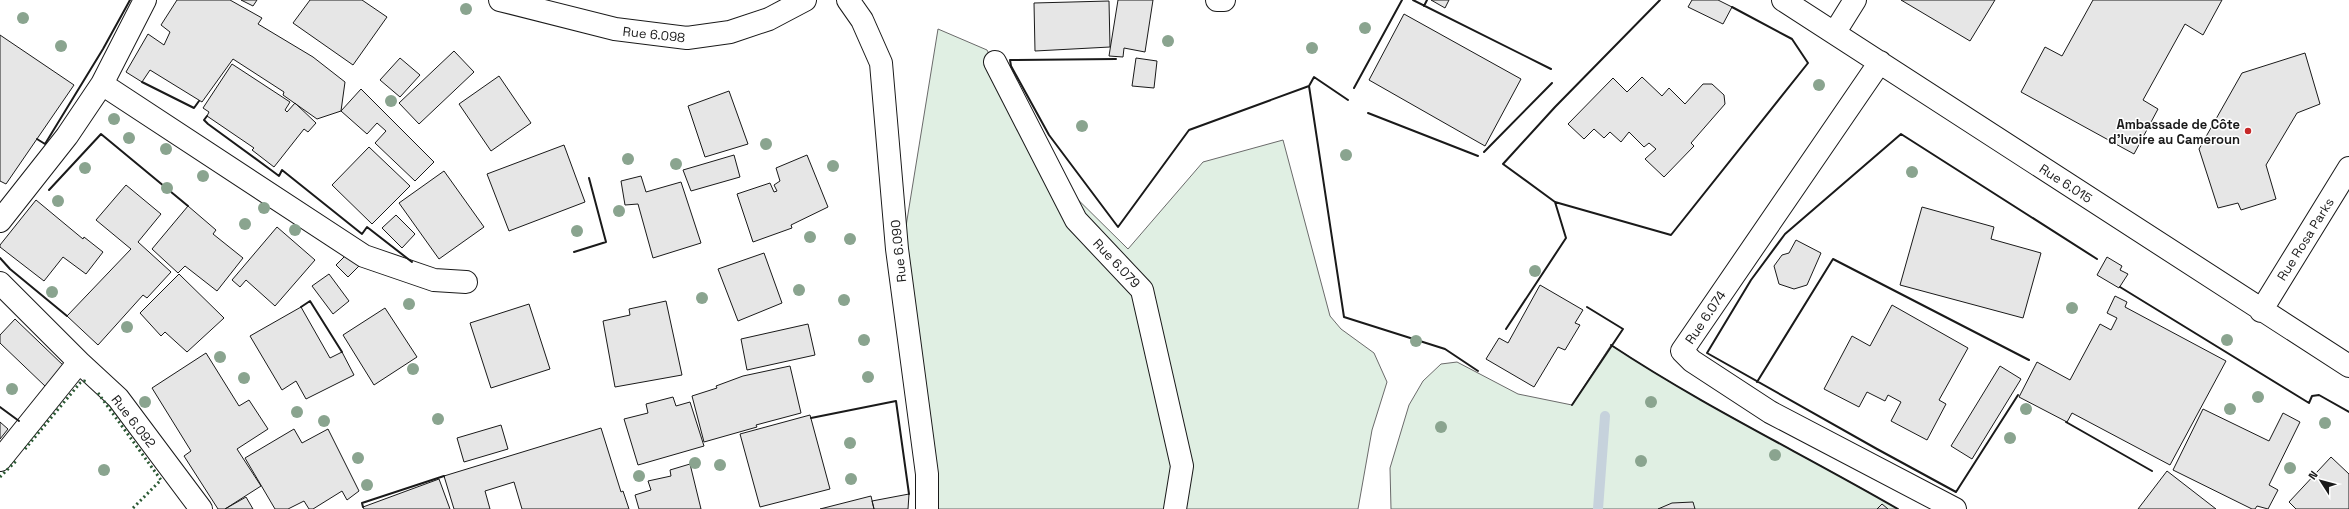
<svg xmlns="http://www.w3.org/2000/svg" width="2349" height="509" font-family="'Space Grotesk',sans-serif">
  <style>
    .green { fill: #e0efe3; stroke: #6a6a6a }
    .lines { fill: none; stroke-linecap: round; stroke-linejoin: round }
    .stream { stroke: #c6d2dc; stroke-width: 10 }
    .building { fill: #e6e6e6; stroke: #1a1a1a }
    .minor-casing { stroke: #1a1a1a; stroke-width: 24 }
    .minor { stroke: #fff; stroke-width: 22 }
    .hedge { stroke: #2b5a34; stroke-width: 3; stroke-dasharray: 2 3; stroke-linecap: butt }
    .wall { stroke: #1a1a1a; stroke-width: 2 }
    .tree { fill: #8aa48f }
    .poi-dot { fill: #c62828; stroke: #fff; stroke-width: 1.5 }
    .labels { text-anchor: middle; stroke-width: 3; stroke-linejoin: round; paint-order: stroke }
    .street-label { font-size: 13px; fill: #1a1a1a; stroke: #fff }
    .poi-label { font-size: 13px; font-weight: bold; fill: #1a1a1a; stroke: #fff; text-anchor: end }
  </style>
  <rect width="100%" height="100%" fill="#fff"/>
  <!-- green -->
  <path class="green" d="M938,29L987,50L1051,173L1128,249L1203,162L1283,140L1330,316L1341,329L1374,353L1387,382L1372,430L1358,509H924L901,257Z
    M1611,345C1703,406 1803,454 1898,509H1391L1390,468L1409,405L1423,381L1441,364L1457,362L1518,394L1572,405Z"/>
  <g class="lines">
    <!-- stream -->
    <path class="stream" d="M1598,509L1605,416"/>
  </g>
  <!-- building -->
  <path class="building" d="M177,0H230L262,18L258,24L313,57L345,82L341,111L317,119L283,95L284,92L233,59L202,102L150,70L142,82L126,72L148,34L164,45L170,32L161,25Z
    M241,0H257L253,6Z
    M310,0H362L387,17L353,65L293,23Z
    M1118,0H1153L1145,52L1124,48L1123,57L1109,56Z
    M1431,0H1449L1445,8Z
    M1692,0H1718L1732,7L1723,24L1688,7Z
    M1901,0H1995L1970,41Z
    M2093,0H2222L2203,35L2185,24L2143,100L2158,109L2134,154L2021,92L2045,47L2062,56Z
    M1109,1L1110,47L1035,51L1034,3Z
    M1404,14L1521,79L1485,146L1369,80Z
    M0,35L74,85L6,184L0,181Z
    M454,51L474,72L419,124L399,103Z
    M2305,53L2320,104L2297,113L2266,165L2276,199L2241,210L2238,203L2218,208L2199,149L2242,73Z
    M400,58L420,75L400,97L380,80Z
    M1136,58L1157,61L1154,88L1132,86Z
    M232,64L290,102L285,110L287,112L295,103L316,123L308,132L304,129L274,167L252,150L254,148L207,116L209,112L203,108Z
    M499,76L531,123L491,151L459,104Z
    M1642,77L1662,96L1669,88L1685,104L1703,84H1712L1724,95L1725,104L1691,143L1694,146L1664,177L1645,159L1656,149L1649,143L1644,147L1629,132L1621,142L1610,132L1604,138L1594,129L1584,139L1568,124L1613,78L1627,92Z
    M361,89L434,162L415,181L375,143L386,131L377,123L367,134L341,111Z
    M729,91L748,144L705,157L688,106Z
    M564,145L585,202L509,231L487,174Z
    M369,147L410,186L372,224L332,185Z
    M734,155L740,177L691,191L683,170Z
    M807,155L828,207L791,225L792,228L753,242L737,194L770,183L774,192L777,191L774,185L780,181L776,168Z
    M444,171L484,227L439,259L399,203Z
    M641,176L646,192L681,182L701,243L653,258L638,204L625,205L621,181Z
    M126,185L161,214L138,242L171,272L147,298L143,295L98,345L67,316L131,249L96,220Z
    M36,200L83,239L84,237L103,252L86,274L63,257L44,281L0,247V245Z
    M188,206L216,230L213,234L243,258L217,291L185,266L178,273L152,249Z
    M1922,207L1994,227L1991,239L2041,253L2023,318L1900,285Z
    M396,215L415,234L402,248L382,228Z
    M277,227L315,260L275,306L246,280L240,287L232,280Z
    M1796,240L1821,253L1807,285L1794,289L1779,284L1774,266L1782,255L1789,253Z
    M348,253L359,266L348,277L336,265Z
    M764,253L782,303L738,321L718,269Z
    M2107,257L2122,266L2120,270L2128,274L2119,288L2097,275Z
    M179,274L224,318L187,352L165,332L161,336L140,313Z
    M329,274L349,301L333,314L312,286Z
    M1540,285L1583,310L1575,323L1580,325L1565,350L1558,347L1534,387L1486,359L1499,338L1508,343Z
    M2115,296L2127,302L2125,307L2226,361L2170,465L2072,413L2067,422L2019,397L2037,362L2070,380L2100,324L2111,330L2117,318L2107,313Z
    M666,301L682,375L615,387L603,321L630,315L629,309Z
    M529,304L550,369L491,388L470,323Z
    M1892,305L1968,348L1939,400L1946,404L1927,440L1891,421L1901,402L1888,395L1885,401L1867,392L1859,407L1824,389L1852,336L1870,346Z
    M301,307L330,358L342,352L354,375L306,399L296,381L282,390L250,336Z
    M385,308L417,357L374,385L343,335Z
    M15,319L65,367L46,387L0,343V335Z
    M808,324L815,355L747,370L741,339Z
    M206,353L239,406L249,400L268,429L237,449L261,486L225,509H218L184,456L191,451L152,388Z
    M790,366L801,413L756,425L757,427L704,442L692,396L717,388L716,386L743,376Z
    M2000,366L2021,379L1972,459L1951,446Z
    M673,397L676,406L690,402L704,446L638,465L624,419L648,413L646,404Z
    M2203,409L2269,441L2283,413L2300,422L2269,485L2278,490L2268,509L2257,506L2255,509H2252L2173,470Z
    M810,415L830,489L760,507L740,434Z
    M0,422L8,429L0,439Z
    M501,425L508,449L464,462L457,438Z
    M601,428L621,492L623,491L629,509H522L514,482L485,491L490,509H454L444,476Z
    M294,429L302,443L328,429L359,491L347,500L342,491L313,509H309L304,501L288,509H275L245,458Z
    M2331,457L2349,474V509H2296L2289,502Z
    M690,464L701,509H639L635,495L651,490L648,481L671,476L670,470Z
    M2167,471L2216,509H2138Z
    M439,479L450,509H364L363,507Z
    M909,494L908,509H874L872,501Z
    M871,496L874,509H820Z
    M246,497L253,509H225Z
    M1693,502L1695,509H1658L1672,503Z
    M1882,504L1888,509H1877Z"/>
  <g class="lines">
    <defs>
      <path id="minor" d="M500,0L615,29L687,38L730,32L769,19L805,0
        M848,0L862,20L881,63L897,249L927,474V509
        M1217,0H1224
        M1783,0L2349,366
        M1835,32L1855,0
        M995,62L1076,220L1142,290L1182,466L1175,509
        M1880,62L1682,351L1692,361L1770,412L1955,509
        M102,84L364,256L434,280L466,282
        M0,221L67,136L102,84L145,0
        M0,283L79,362
        M2261,311L2349,168
        M0,460L79,362L118,398L201,509"/>
    </defs>
    <!-- minor casing -->
    <use href="#minor" class="minor-casing"/>
    <!-- minor -->
    <use href="#minor" class="minor"/>
    <!-- hedge -->
    <path class="hedge" d="M98,393L161,480L132,509
      M25,449L80,383L84,381L87,382
      M0,477L16,461"/>
    <!-- wall -->
    <path class="wall" d="M1413,0L1551,69
      M1660,0L1555,107L1503,164L1555,202L1671,235L1808,63L1792,39L1732,7
      M1424,6L1427,0
      M1116,59L1010,60L1011,66L1049,135L1118,227L1189,130L1309,86
      M142,82L194,108L199,101
      M1354,88L1402,0
      M1348,100L1314,77L1309,86L1344,317L1445,349L1478,371
      M1368,113L1478,156
      M207,116L204,120L208,124L271,170L279,176L282,170L362,234L367,227L412,262
      M37,139L45,144L103,49L130,0
      M1484,152L1552,83
      M49,190L101,134L188,206
      M574,252L606,242L589,178
      M0,258L10,269L67,316
      M2120,287L2309,403L2312,396L2319,395L2349,412
      M301,307L310,301L342,352
      M1506,329L1566,238L1555,202
      M1611,345C1703,406 1803,454 1898,509
      M1757,382L1833,259L2029,360
      M2018,395L1956,492L1877,449L1707,353L1751,280L1785,234L1901,134L2097,259
      M1572,405L1623,329L1587,307
      M0,407L19,421
      M811,418L896,401L909,494
      M2066,422L2152,471
      M363,507L362,503L444,476"/>
  </g>
  <!-- trees -->
  <g class="tree">
    <circle cx="466" cy="9" r="6"/>
    <circle cx="23" cy="18" r="6"/>
    <circle cx="1365" cy="28" r="6"/>
    <circle cx="1168" cy="41" r="6"/>
    <circle cx="61" cy="46" r="6"/>
    <circle cx="1312" cy="48" r="6"/>
    <circle cx="1819" cy="85" r="6"/>
    <circle cx="391" cy="101" r="6"/>
    <circle cx="114" cy="119" r="6"/>
    <circle cx="1082" cy="126" r="6"/>
    <circle cx="129" cy="138" r="6"/>
    <circle cx="766" cy="144" r="6"/>
    <circle cx="166" cy="149" r="6"/>
    <circle cx="1346" cy="155" r="6"/>
    <circle cx="628" cy="159" r="6"/>
    <circle cx="676" cy="164" r="6"/>
    <circle cx="833" cy="166" r="6"/>
    <circle cx="85" cy="168" r="6"/>
    <circle cx="1912" cy="172" r="6"/>
    <circle cx="203" cy="176" r="6"/>
    <circle cx="167" cy="188" r="6"/>
    <circle cx="58" cy="201" r="6"/>
    <circle cx="264" cy="208" r="6"/>
    <circle cx="619" cy="211" r="6"/>
    <circle cx="245" cy="224" r="6"/>
    <circle cx="295" cy="230" r="6"/>
    <circle cx="577" cy="231" r="6"/>
    <circle cx="810" cy="237" r="6"/>
    <circle cx="850" cy="239" r="6"/>
    <circle cx="1535" cy="271" r="6"/>
    <circle cx="799" cy="290" r="6"/>
    <circle cx="52" cy="292" r="6"/>
    <circle cx="702" cy="298" r="6"/>
    <circle cx="844" cy="300" r="6"/>
    <circle cx="409" cy="304" r="6"/>
    <circle cx="2072" cy="308" r="6"/>
    <circle cx="127" cy="327" r="6"/>
    <circle cx="864" cy="340" r="6"/>
    <circle cx="2227" cy="340" r="6"/>
    <circle cx="1416" cy="341" r="6"/>
    <circle cx="220" cy="357" r="6"/>
    <circle cx="413" cy="369" r="6"/>
    <circle cx="868" cy="377" r="6"/>
    <circle cx="244" cy="378" r="6"/>
    <circle cx="12" cy="389" r="6"/>
    <circle cx="2258" cy="397" r="6"/>
    <circle cx="145" cy="402" r="6"/>
    <circle cx="1651" cy="402" r="6"/>
    <circle cx="2026" cy="409" r="6"/>
    <circle cx="2230" cy="409" r="6"/>
    <circle cx="297" cy="412" r="6"/>
    <circle cx="438" cy="419" r="6"/>
    <circle cx="324" cy="421" r="6"/>
    <circle cx="2325" cy="423" r="6"/>
    <circle cx="1441" cy="427" r="6"/>
    <circle cx="2010" cy="438" r="6"/>
    <circle cx="850" cy="443" r="6"/>
    <circle cx="1775" cy="455" r="6"/>
    <circle cx="358" cy="458" r="6"/>
    <circle cx="1641" cy="461" r="6"/>
    <circle cx="695" cy="463" r="6"/>
    <circle cx="720" cy="465" r="6"/>
    <circle cx="2290" cy="468" r="6"/>
    <circle cx="104" cy="470" r="6"/>
    <circle cx="639" cy="476" r="6"/>
    <circle cx="851" cy="479" r="6"/>
    <circle cx="367" cy="485" r="6"/>
  </g>
  <!-- markers -->
  <circle class="poi-dot" cx="2248" cy="131" r="4"/>
  <g class="labels">
    <!-- street labels -->
    <g class="street-label">
      <text transform="translate(654 34) rotate(6)" y="5">Rue 6.098</text>
      <text transform="translate(2066 183) rotate(33)" y="5">Rue 6.015</text>
      <text transform="translate(2305 239) rotate(-58)" y="5">Rue Rosa Parks</text>
      <text transform="translate(898 251) rotate(-96)" y="5">Rue 6.090</text>
      <text transform="translate(1117 263) rotate(47)" y="5">Rue 6.079</text>
      <text transform="translate(1705 317) rotate(-56)" y="5">Rue 6.074</text>
      <text transform="translate(134 421) rotate(52)" y="5">Rue 6.092</text>
    </g>
    <!-- poi labels -->
    <g class="poi-label">
      <text x="2240" y="129">Ambassade de Côte<tspan x="2240" dy="15">d'Ivoire au Cameroun</tspan></text>
    </g>
  </g>
  <!-- north arrow -->
  <g transform="translate(2321 481) rotate(306)" stroke="#ffffff" stroke-width="3" paint-order="stroke">
  <path d="M0-3L7 15L0 10L-7 15Z" fill="#1a1a1a"/>
  <text y="-6" font-size="11" font-weight="bold" text-anchor="middle" fill="#1a1a1a">N</text>
  </g>
</svg>
